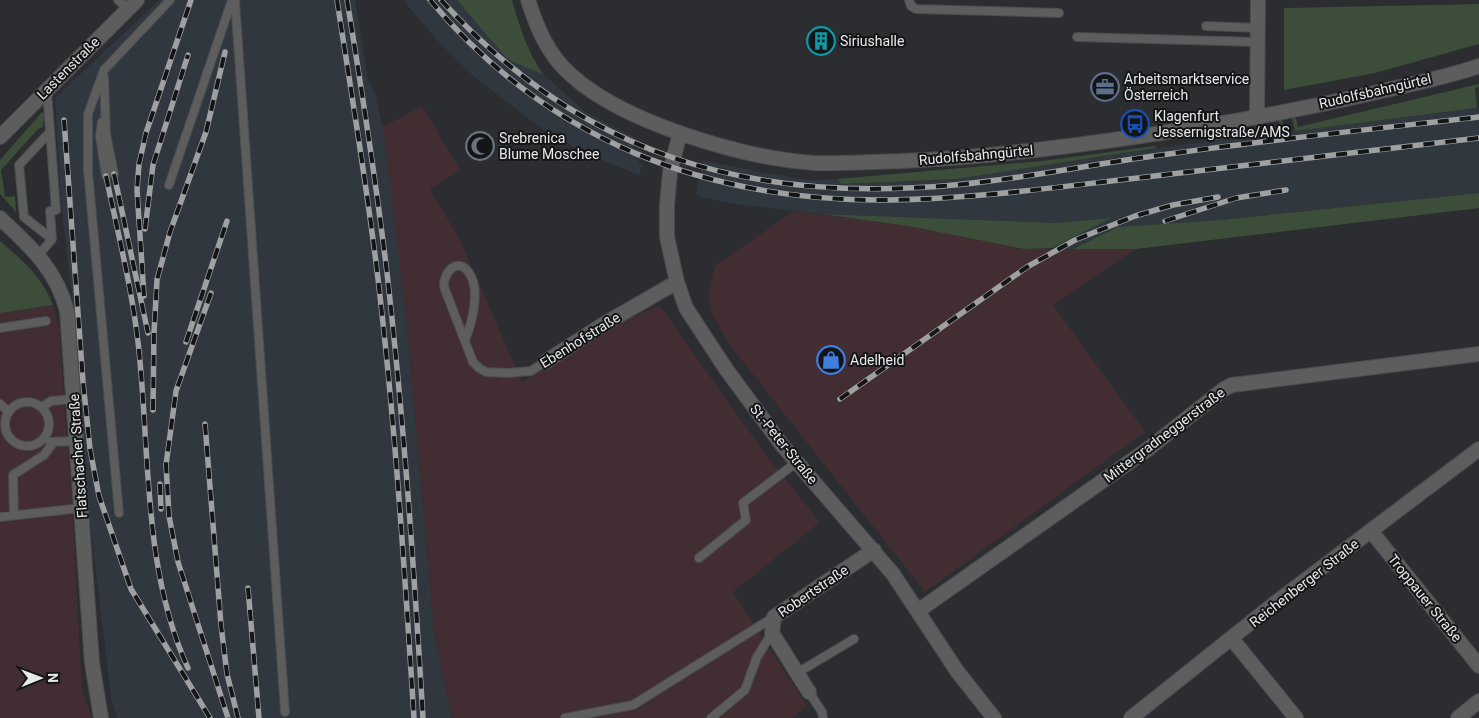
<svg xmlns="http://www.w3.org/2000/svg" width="1479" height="718" font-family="Roboto,sans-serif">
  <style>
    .built { fill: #30373f }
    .industrial { fill: #422e32 }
    .green { fill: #3c4d39 }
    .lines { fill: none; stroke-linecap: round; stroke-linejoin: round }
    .service-casing { stroke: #494b4e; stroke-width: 10 }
    .minor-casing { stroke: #494b4e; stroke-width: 16 }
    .tertiary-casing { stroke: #494b4e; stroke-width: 16 }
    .service { stroke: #5c5d5c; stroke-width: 8 }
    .minor { stroke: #5c5d5c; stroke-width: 14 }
    .tertiary { stroke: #5c5d5c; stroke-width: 14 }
    .rail-casing { stroke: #9ea0a2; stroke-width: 5.5 }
    .rail { stroke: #141517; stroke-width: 4; stroke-dasharray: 11; stroke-linecap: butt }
    .labels { text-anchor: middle; stroke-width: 4; stroke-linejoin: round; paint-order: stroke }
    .poi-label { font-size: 14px; fill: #e7e9eb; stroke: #141517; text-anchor: start }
    .street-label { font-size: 14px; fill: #e7e9eb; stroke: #141517 }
  </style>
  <rect width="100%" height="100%" fill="#2b2d30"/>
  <!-- built -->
  <path class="built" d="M159,0H355L368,80L374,90L383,127L395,213L407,324L434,630L452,718H117L111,698L90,521L72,294L62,213L55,98Z
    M403,0H457L507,59L544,75L587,113L637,139L633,148L643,151L638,162L643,164L639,175L584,153L534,123L472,75L436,39Z
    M1479,108V193L1221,220L1118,227L1073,249L1052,248L1109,218L1056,223L821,214L734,204L701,197L696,193L703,160L765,173L811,180L837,179L841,184L957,179L1156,148Z"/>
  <!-- industrial -->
  <path class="industrial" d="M422,106L460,170L430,189L461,242L522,382L626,319L660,306L765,454L820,522L733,592L807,706L792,718H452L434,630L407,324L383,127Z
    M794,211L908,226L1024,249H1136L1053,305L1145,432L925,592L730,345L712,314L708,292L716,265Z
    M53,305L59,327L73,519L82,691L92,718H0V313Z"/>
  <!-- green -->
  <path class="green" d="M457,0H512C520,27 527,52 544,75L507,59Z
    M1479,4V44L1375,73L1284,90V8Z
    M1479,84V87L1475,88L1477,108L1295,131L1292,118H1296L1298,127Z
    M42,112L44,114L43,127L38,129L1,170L5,197L15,196L16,212L0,194V160Z
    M1279,120H1282L1285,132L1201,142L1279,126Z
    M1155,146L1156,148L957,179L841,184L837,179L1042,161Z
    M1479,193V208L1136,249H1073L1118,227L1221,220Z
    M821,214L1056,223L1111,218L1052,248L1024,249L908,226Z
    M0,241C23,261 42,276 53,305L0,313Z"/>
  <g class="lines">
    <defs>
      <path id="service" d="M118,0L128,9
        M235,0L285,712
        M909,0L911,6L916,9L1059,13
        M1206,26L1258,28
        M1077,37L1258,42
        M104,77L106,134L114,174
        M102,122L100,136L106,176
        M50,132L19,165L24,217L52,239
        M169,185L232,0
        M38,256L52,239L50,211L56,210L47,91
        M0,328L46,321
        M465,340C472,323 481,289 469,273C458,256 443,272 444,287L473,362L479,368L486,372L507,373L531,371L545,362
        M5 424a22 22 0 1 1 44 0a22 22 0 1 1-44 0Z
        M0,404L9,412
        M42,407L51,401L73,399
        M50,442L76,441
        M119,513L88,171V114L104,70L170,0
        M14,515L13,475L44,455L53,443
        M0,517L81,508
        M699,558L746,520L743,503L797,462
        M797,673L854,639
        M809,692L822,712L823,718
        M565,718L633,705L774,617
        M711,718L745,690L757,657L772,633"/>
      <path id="minor" d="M1257,118L1258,0
        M680,133L670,172L667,205V237L677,282L686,308L726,369L782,445L893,574L957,671L994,718
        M545,362L604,324L677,282
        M1371,531L1479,666
        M918,611L1148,449L1224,389L1232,385L1479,354
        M1232,639L1296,718
        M809,692L772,633L774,617L874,550
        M1131,718L1279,600L1479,449
        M1458,718L1479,701"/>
      <path id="tertiary" d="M528,0C537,28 548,55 571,75C624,123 743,158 814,163C843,164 873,162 902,161C977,158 1052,149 1127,138C1208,127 1289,112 1369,94C1406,85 1444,78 1479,66
        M0,137L137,0
        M0,218C31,247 56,269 67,311L92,663L101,718"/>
    </defs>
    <!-- service casing -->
    <use href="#service" class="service-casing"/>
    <!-- minor casing -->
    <use href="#minor" class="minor-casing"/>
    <!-- tertiary casing -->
    <use href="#tertiary" class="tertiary-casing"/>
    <!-- service -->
    <use href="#service" class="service"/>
    <!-- minor -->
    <use href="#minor" class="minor"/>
    <!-- tertiary -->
    <use href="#tertiary" class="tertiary"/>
    <defs>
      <path id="rail" d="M337,0C352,98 369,197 380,296C396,436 405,577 414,718
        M347,0C362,91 376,182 387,273C404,421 414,570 423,718
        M430,0C548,141 708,202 890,200C970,199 1050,188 1129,179C1246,165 1362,152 1479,138
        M441,0C581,155 749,204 954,185C1023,179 1092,164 1161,155C1267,140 1373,129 1479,117
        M64,120L83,382L90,449L99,496L131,589L210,718
        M114,174L148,333
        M106,176C118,234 133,292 139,351C150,456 143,570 188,668
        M1165,221L1236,198L1286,190
        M145,229L153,165L188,55
        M211,293L176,391L166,465L169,516L178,562L228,718
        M144,296L137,190L139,164L146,133L191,0
        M186,342L227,221
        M840,399L1027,267L1075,240L1135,216L1173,205L1218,197
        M153,410L154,333L157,280L170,232L206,132L225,52
        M205,424L221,625L227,674L238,718
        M160,484L161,509
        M248,588L259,718"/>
    </defs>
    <!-- rail casing -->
    <use href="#rail" class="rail-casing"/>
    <!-- rail -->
    <use href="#rail" class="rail"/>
  </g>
  <!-- icons -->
  <defs>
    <symbol id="building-ring" viewBox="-11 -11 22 22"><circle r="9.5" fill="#141517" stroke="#0f9aa8" stroke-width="1.5"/><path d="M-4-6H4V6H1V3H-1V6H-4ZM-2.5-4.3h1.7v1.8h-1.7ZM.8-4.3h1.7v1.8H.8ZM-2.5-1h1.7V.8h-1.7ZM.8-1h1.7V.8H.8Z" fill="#0f9aa8"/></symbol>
    <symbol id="office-ring" viewBox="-11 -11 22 22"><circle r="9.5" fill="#141517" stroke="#5c6f8a" stroke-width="1.5"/><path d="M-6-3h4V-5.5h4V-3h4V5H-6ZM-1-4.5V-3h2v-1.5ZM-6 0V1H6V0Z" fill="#5c6f8a"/></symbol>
    <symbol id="bus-ring" viewBox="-11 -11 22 22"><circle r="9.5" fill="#141517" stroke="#1a4fb4" stroke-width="1.5"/><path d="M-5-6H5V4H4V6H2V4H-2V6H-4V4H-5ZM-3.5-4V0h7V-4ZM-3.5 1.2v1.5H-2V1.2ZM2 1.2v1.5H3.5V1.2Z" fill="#1a4fb4"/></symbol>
    <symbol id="mosque-ring" viewBox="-11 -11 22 22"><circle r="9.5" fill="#141517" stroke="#6b7280" stroke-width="1.5"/><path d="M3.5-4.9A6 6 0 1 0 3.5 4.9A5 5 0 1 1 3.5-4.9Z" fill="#6b7280"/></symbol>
    <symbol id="shop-ring" viewBox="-11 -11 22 22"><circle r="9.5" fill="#141517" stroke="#3f7fe0" stroke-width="1.5"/><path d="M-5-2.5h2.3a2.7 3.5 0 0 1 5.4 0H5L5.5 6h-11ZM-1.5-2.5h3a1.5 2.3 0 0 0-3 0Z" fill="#3f7fe0"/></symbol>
  </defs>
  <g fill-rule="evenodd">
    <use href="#building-ring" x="805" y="25" width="32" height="32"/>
    <use href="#office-ring" x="1089" y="71" width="32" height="32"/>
    <use href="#bus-ring" x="1119" y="108" width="32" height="32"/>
    <use href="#mosque-ring" x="464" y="130" width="32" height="32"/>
    <use href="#shop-ring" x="815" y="344" width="32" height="32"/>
  </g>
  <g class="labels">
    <!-- poi labels -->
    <g class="poi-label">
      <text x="840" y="46">Siriushalle</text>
      <text x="1124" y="84">Arbeitsmarktservice<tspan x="1124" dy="16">Österreich</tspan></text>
      <text x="1154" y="121">Klagenfurt<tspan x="1154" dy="16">Jessernigstraße/AMS</tspan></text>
      <text x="499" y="143">Srebrenica<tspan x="499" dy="16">Blume Moschee</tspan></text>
      <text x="850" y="365">Adelheid</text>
    </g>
    <!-- street labels -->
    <g class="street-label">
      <text transform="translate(68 68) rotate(-45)" y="5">Lastenstraße</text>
      <text transform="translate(1375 91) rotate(-13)" y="5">Rudolfsbahngürtel</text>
      <text transform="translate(976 155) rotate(-5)" y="5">Rudolfsbahngürtel</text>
      <text transform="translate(580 340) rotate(-32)" y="5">Ebenhofstraße</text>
      <text transform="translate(1164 435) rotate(-37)" y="5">Mittergradneggerstraße</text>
      <text transform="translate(784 444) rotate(51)" y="5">St.-Peter-Straße</text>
      <text transform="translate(78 456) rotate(-94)" y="5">Flatschacher Straße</text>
      <text transform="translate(1304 583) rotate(-38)" y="5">Reichenberger Straße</text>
      <text transform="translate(813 591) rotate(-34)" y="5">Robertstraße</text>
      <text transform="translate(1425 598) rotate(51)" y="5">Troppauer Straße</text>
    </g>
  </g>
  <!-- north arrow -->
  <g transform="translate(40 678) rotate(89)" stroke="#141517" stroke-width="4" paint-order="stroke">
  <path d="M0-4L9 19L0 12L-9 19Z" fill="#e7e9eb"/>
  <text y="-8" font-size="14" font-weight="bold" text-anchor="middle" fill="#e7e9eb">N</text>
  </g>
</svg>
